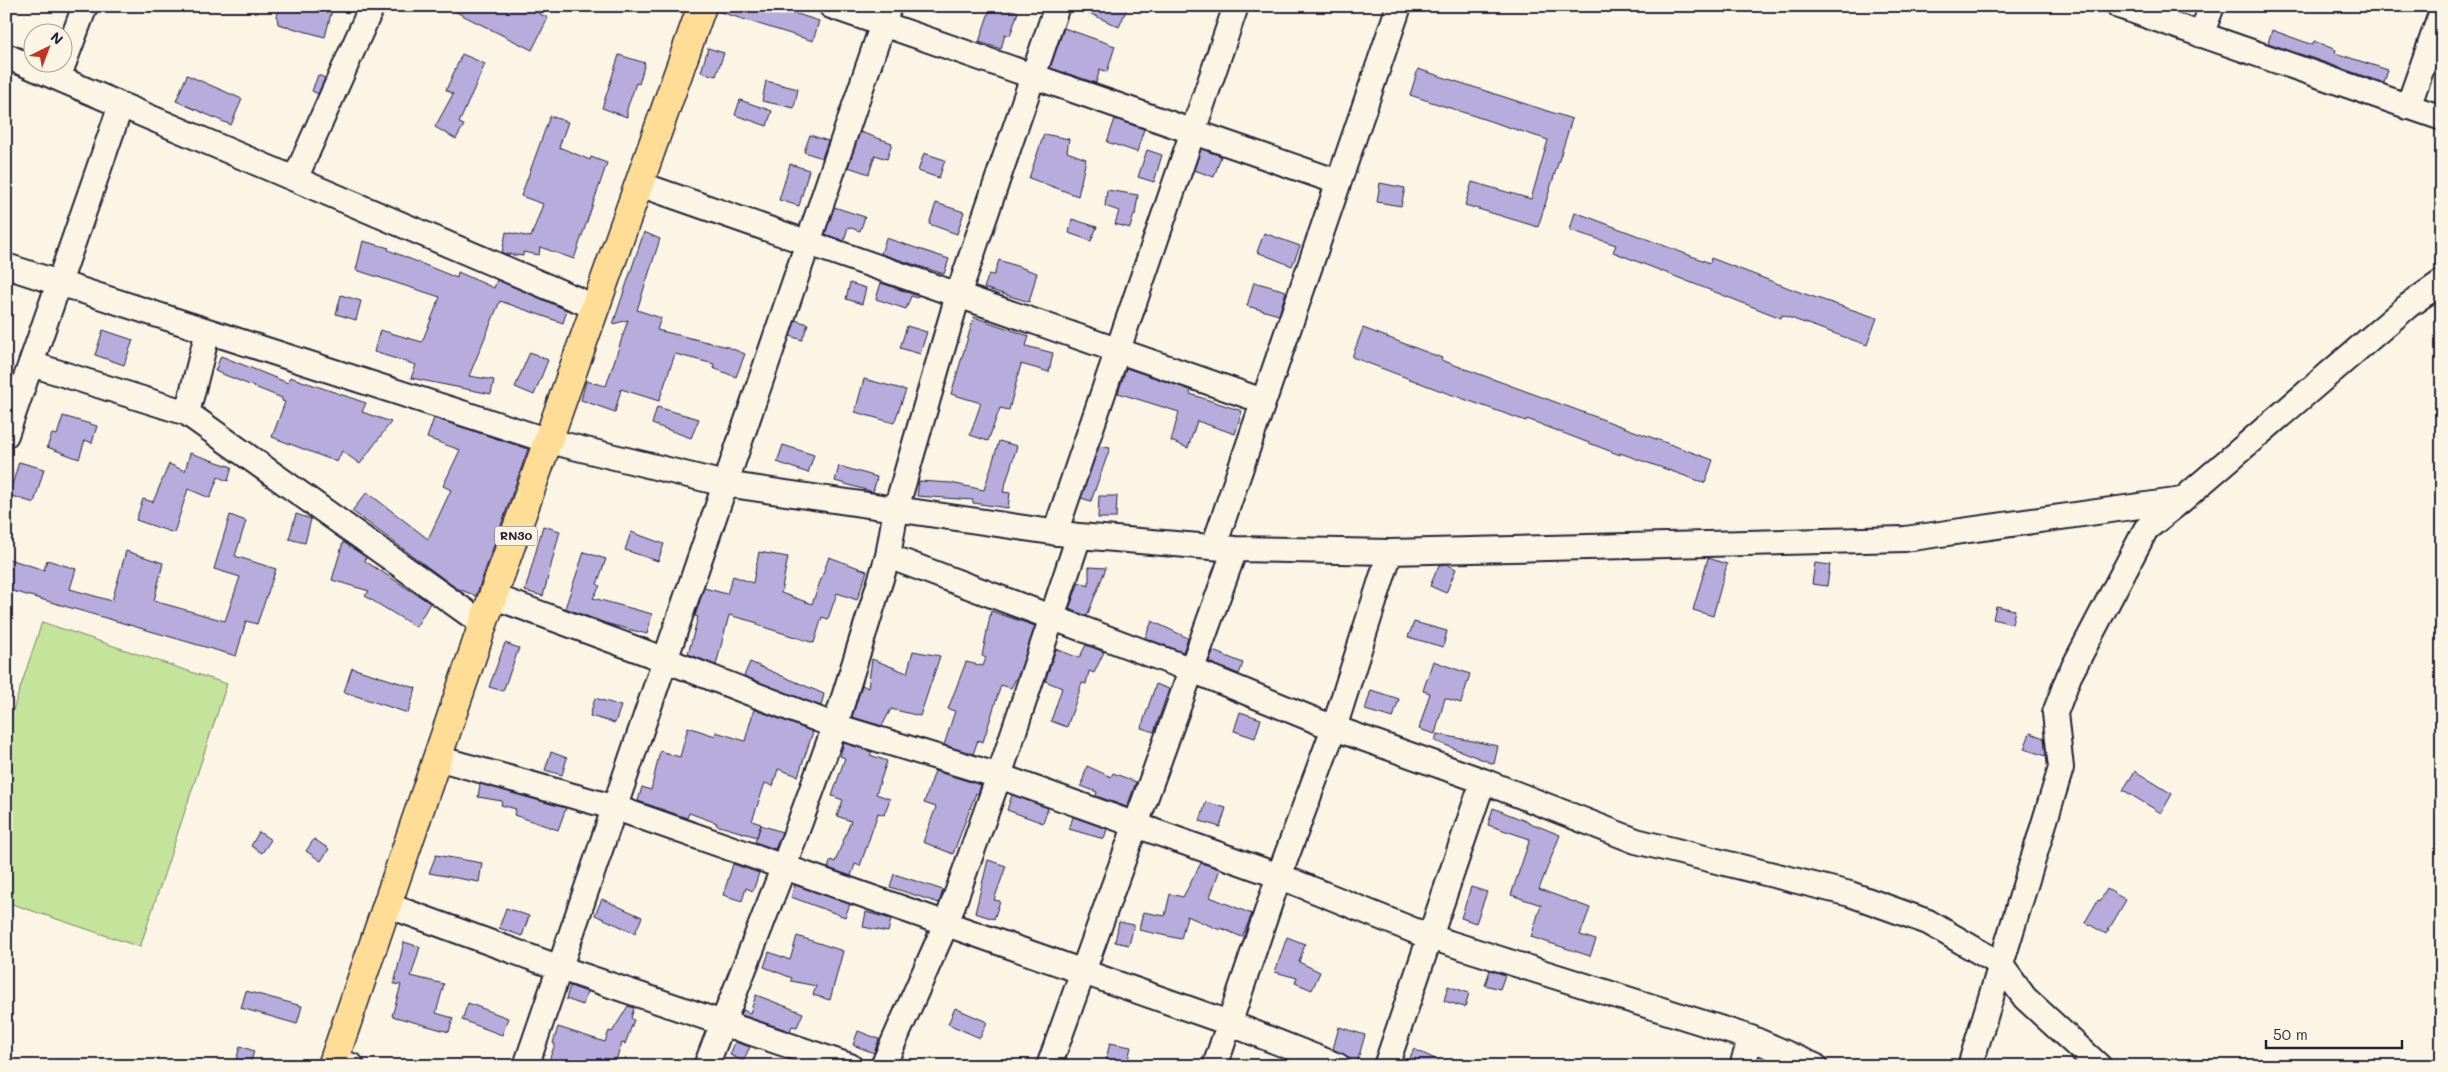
<svg xmlns="http://www.w3.org/2000/svg" width="2448" height="1072" font-family="Mali,sans-serif">
  <style>
    .green { fill: #c5e39a; stroke: #74826a }
    .building { fill: #b8acdd; stroke: #22223b }
    .lines { fill: none; stroke-linecap: round; stroke-linejoin: round }
    .minor-casing { stroke: #22223b; stroke-width: 28 }
    .major-casing { stroke: #22223b; stroke-width: 31 }
    .minor { stroke: #fcf5e5; stroke-width: 24 }
    .major { stroke: #fedd96; stroke-width: 28 }
    .labels { text-anchor: middle; stroke-width: 5; stroke-linejoin: round; paint-order: stroke }
    .shield { fill: #fcf5e5; stroke: #63616e; stroke-width: 1 }
    .shield-label { font-size: 12px; font-weight: bold; fill: #22223b }
  </style>
  <rect width="100%" height="100%" fill="#fcf5e5"/>
  <filter id="ink" filterUnits="userSpaceOnUse"><feTurbulence type="fractalNoise" baseFrequency=".02" numOctaves="2"/><feDisplacementMap in="SourceGraphic" scale="10" xChannelSelector="R" yChannelSelector="G"/><feConvolveMatrix kernelMatrix="1 2 1 2 8 2 1 2 1" color-interpolation-filters="sRGB"/></filter>
  <g filter="url(#ink)">
    <!-- green -->
    <path class="green" d="M42,622L227,684L140,947L6,902V731Z"/>
    <!-- building -->
    <path class="building" d="M280,6H333L325,37L278,24L277,16Z
      M444,6H525L548,18L532,50Z
      M717,6H772L819,21L813,41L717,11Z
      M991,6H1000L1018,12L1010,36L1005,34L1001,49L979,42Z
      M1074,6H1128L1119,27Z
      M1064,28L1115,46L1107,72L1100,69L1096,83L1050,68Z
      M2272,30L2313,45L2314,41L2336,50L2335,53L2388,70L2384,83L2268,43Z
      M708,48L724,53L716,76L701,72Z
      M462,54L485,64L459,123L464,125L456,139L435,127L453,94L446,90Z
      M619,55L645,63L639,84L636,83L627,109V117L602,108Z
      M1418,69L1572,119L1538,227L1465,205L1472,182L1531,199L1548,140L1410,95Z
      M187,75L242,99L231,125L176,101Z
      M318,75L325,78L318,94L312,91Z
      M766,81L798,89L794,108L762,101Z
      M740,100L772,111L767,126L735,115Z
      M550,116L568,122L559,147L590,160L591,157L607,163L574,259L540,247L539,255L523,252V256L506,254L502,253L506,232L531,237L543,204L521,196Z
      M1115,119L1144,129L1137,152L1107,142Z
      M860,132L892,143L887,159L875,155L869,174L848,167Z
      M1044,134L1069,139L1067,152L1086,159L1078,196L1029,178Z
      M810,135L828,141L822,158L804,152Z
      M1201,149L1221,156L1214,177L1194,170Z
      M1147,150L1162,155L1154,182L1138,177Z
      M924,153L945,160L939,178L918,171Z
      M790,164L809,170L799,206L779,200Z
      M1380,183L1405,188L1401,206L1377,202Z
      M1107,190L1138,195L1135,215L1134,214L1130,228L1115,224L1119,211L1105,206Z
      M936,203L964,212L957,234L929,224Z
      M834,207L865,217L860,231L848,227L844,241L825,234Z
      M1575,212L1710,263L1711,258L1802,293L1877,318L1867,345L1782,315L1781,318L1613,252L1616,245L1570,230Z
      M1072,219L1097,227L1091,241L1069,233Z
      M644,232L660,239L637,310L661,318L657,330L728,347L745,354L736,377L713,368L714,364L675,354L659,401L621,389L615,412L581,400L586,381L606,386L628,320L613,324Z
      M1264,233L1300,246L1292,266L1257,252Z
      M886,238L949,259L944,274L881,254Z
      M363,241L389,248L388,250L457,278L458,272L494,288L497,280L567,310L563,323L500,301L469,376L494,380L491,394L411,378L416,365L374,352L380,330L422,342L440,297L356,270Z
      M999,260L1037,273L1029,302L984,288L989,274L994,275Z
      M1254,282L1286,291L1279,315L1247,306Z
      M850,283L866,288L862,304L846,299Z
      M881,283L918,296L917,298L911,296L906,309L876,299Z
      M341,295L361,301L356,320L336,314Z
      M974,317L1029,336L1026,346L1053,353L1049,372L1021,364L1009,410L1000,408L988,441L970,435L981,403L951,394Z
      M795,320L808,324L802,340L790,336Z
      M907,326L927,332L920,354L900,348Z
      M1363,328L1442,358L1441,360L1713,460L1705,483L1620,453V455L1527,419L1526,421L1444,392L1352,357Z
      M103,330L133,340L124,365L95,355Z
      M530,352L548,360L534,395L515,387Z
      M221,356L288,383L290,377L366,403L362,412L391,422L360,464L342,451L337,462L272,437L285,402L282,401V398L215,371Z
      M1126,368L1191,390L1190,394L1242,411L1235,434L1197,421L1188,448L1171,441L1179,412L1118,393Z
      M864,379L906,390L894,423L855,412Z
      M657,407L699,419L691,438L652,424Z
      M63,416L97,426L92,443L85,440L79,459L47,447L52,434L57,435Z
      M434,418L528,449L476,596L456,588L352,511L367,492L428,539L451,490L443,486L460,450L427,438Z
      M999,441L1017,446L1003,492L1010,493L1008,508L973,503V500L917,496L919,481L951,483L984,490Z
      M783,445L814,455L808,473L777,462Z
      M1099,446L1110,448L1091,501L1081,498Z
      M190,453L232,467L228,481L218,477L210,498L188,489L174,533L136,520L143,499L153,502L169,464L185,471Z
      M19,462L44,469L34,503L9,495Z
      M839,466L877,477L873,492L835,481Z
      M1099,496H1117L1116,518H1098Z
      M296,514L311,519L305,543L289,539Z
      M230,515L246,521L235,556L276,569L257,624L246,621L236,656L6,589V558L44,570L47,560L76,569L70,589L112,601L126,551L163,563L154,601L225,621L240,577L214,569Z
      M543,526L560,531L543,596L525,591Z
      M631,532L664,544L658,561L625,550Z
      M343,542L366,557L365,561L430,603L416,627L365,596L369,591L332,580Z
      M584,552L606,559L597,584L600,586L593,598L652,614L647,634L605,623L565,608Z
      M759,552L788,557L781,593L812,604L829,557L867,571L857,600L837,593L828,619L822,617L814,643L757,625L758,623L729,615L716,665L688,654L698,617L695,616L704,588L727,594L733,576L753,583Z
      M1708,558L1727,564L1713,616L1693,610Z
      M1815,563L1830,565L1827,586L1812,584Z
      M1447,564L1456,569L1446,593L1430,586L1439,565Z
      M1089,567L1106,568L1087,616L1069,609L1079,582L1089,586Z
      M1996,606L2015,610L2012,624L1993,619Z
      M991,611L1035,626L1020,671L1011,688L1001,685L983,742L978,740L973,754L944,745L955,711L948,709L966,662L983,666L986,658L982,656Z
      M1152,621L1188,638L1183,652L1145,638Z
      M1414,622L1447,631L1443,647L1408,637Z
      M505,643L519,648L503,691L489,687Z
      M1086,645L1104,652L1094,673L1089,671L1086,684L1082,683L1067,727L1051,721L1062,688L1045,681L1056,649L1079,658Z
      M913,651L940,656L920,716L891,709L882,726L852,717L862,685L868,688L872,659L907,673Z
      M1213,651L1243,663L1239,674L1209,662Z
      M1433,661L1470,674L1461,703L1445,698L1435,734L1419,729L1430,693L1423,691Z
      M750,662L824,694L821,706L744,676Z
      M352,668L416,688L408,713L344,692Z
      M1156,684L1169,689L1154,732L1141,728Z
      M1371,690L1399,699L1393,718L1365,710Z
      M595,698L621,706L615,723L590,716Z
      M754,709L813,732L798,776L778,769L773,786L765,783L752,821L761,824L757,837L716,825L717,823L689,813L687,818L638,801L642,787L651,790L660,751L680,757L688,727L715,736L716,732L745,741Z
      M1240,712L1261,719L1255,738L1234,731Z
      M2030,733L2044,738L2046,756L2024,749Z
      M1437,734L1498,746L1494,764L1435,741Z
      M844,743L872,752L870,755L887,761L876,794L890,799L884,815L878,813L860,866L855,864L851,876L828,868L831,860L835,862L851,821L837,816L843,800L832,796L845,758L840,756Z
      M551,752L567,758L562,775L545,770Z
      M1087,766L1111,777L1113,773L1136,782L1127,807L1096,796L1097,792L1081,786Z
      M935,771L981,785L978,794L976,793L953,854L923,842L936,807L924,803Z
      M2135,771L2172,794L2161,813L2123,790Z
      M480,784L566,808L558,830L514,815L516,809L501,805L502,801L478,797Z
      M1012,795L1048,808L1043,823L1007,810Z
      M1206,802L1226,808L1220,827L1200,821Z
      M1493,808L1560,835L1539,889L1590,908L1580,935L1596,940L1590,956L1531,937L1541,905L1511,895L1530,839L1488,825Z
      M1073,817L1107,829L1104,839L1069,829Z
      M761,825L782,832L775,849L755,842Z
      M259,832L271,840L262,853L251,846Z
      M314,839L329,849L321,861L306,851Z
      M436,855L482,863L479,882L429,873Z
      M988,860L1006,866L994,900L1000,901L994,919L975,913Z
      M1201,863L1220,869L1210,897L1252,914L1242,937L1221,928L1220,930L1187,916L1181,939L1139,930L1143,912L1165,916L1170,894L1183,897Z
      M733,864L759,873L753,891L746,888L742,901L723,895Z
      M894,874L943,890L939,903L890,887Z
      M795,885L850,904L845,917L791,897Z
      M1471,887L1487,892L1476,923L1461,918Z
      M2107,889L2126,900L2106,934L2085,922L2098,900L2100,901Z
      M602,899L642,917L635,933L595,915Z
      M506,908L529,916L522,936L499,928Z
      M866,912L891,919L888,932L863,927Z
      M1119,922L1134,925L1129,945L1115,942Z
      M797,936L843,951L830,1000L813,995L816,986L791,981L792,978L764,967L769,952L790,960Z
      M1287,937L1305,944L1299,962L1320,972L1312,990L1295,983L1297,978L1275,972Z
      M404,942L420,947L411,976L444,984L436,1013L453,1018L449,1032L392,1016L401,985L394,984Z
      M1490,970L1505,975L1500,989L1485,985Z
      M570,986L587,992L583,1005L566,999Z
      M1448,986L1469,993L1465,1007L1444,1001Z
      M246,991L302,1006L297,1024L241,1008Z
      M756,995L803,1013L797,1027L792,1026L790,1031L741,1015L743,1010L750,1013Z
      M468,1003L508,1018L502,1035L462,1020Z
      M628,1006L634,1008L631,1018L634,1020L625,1044L622,1043L614,1066H606L586,1058L583,1066H547L555,1044L553,1043L558,1027L605,1042L609,1031L612,1032Z
      M955,1008L987,1022L980,1038L948,1024Z
      M1339,1027L1365,1035L1356,1066H1351L1348,1057L1333,1049Z
      M858,1031L879,1039L874,1053L853,1045Z
      M735,1042L750,1047L743,1061L730,1055Z
      M1110,1043L1131,1047L1127,1064L1106,1059Z
      M240,1046L254,1051L250,1065L236,1061Z
      M1414,1049L1450,1066H1406Z"/>
    <g class="lines">
      <defs>
        <path id="minor" d="M831,6L1338,182
          M2119,6L2442,118
          M2201,35L2212,6
          M6,56L595,307
          M58,78L85,6
          M2408,107L2442,11
          M295,179L372,6
          M639,184L1263,401
          M6,266L549,441L725,484L1079,536L1235,549L1390,552L1905,539L2182,500L2409,305L2442,282
          M31,364L187,413L483,624
          M187,413L208,331
          M6,435L121,105
          M1055,533L1236,6
          M1214,546L1399,6
          M888,556L1192,670L1334,728L1483,781L1636,841L1850,894L1928,922L2000,964L2025,998L2099,1066
          M495,597L663,659L835,726L999,776L1279,876L1430,937L1751,1038L1815,1066
          M437,758L616,808L1229,1023L1338,1066
          M387,905L560,968L850,1066
          M334,1060L352,1066
          M526,1066C648,713 766,359 889,6
          M706,1066L784,866L835,726L888,556L896,509L958,295L1057,6
          M883,1066L946,924L999,776L1079,536
          M1049,1066L1235,549
          M1215,1066L1279,876L1334,728L1390,552
          M1386,1066L1483,781
          M1742,1066L1751,1038
          M1970,1066L2061,768L2055,713L2069,676L2146,529L2182,500"/>
        <path id="major" d="M332,1066L483,624L702,6"/>
      </defs>
      <!-- minor casing -->
      <use href="#minor" class="minor-casing"/>
      <!-- major casing -->
      <use href="#major" class="major-casing"/>
      <!-- minor -->
      <use href="#minor" class="minor"/>
      <!-- major -->
      <use href="#major" class="major"/>
    </g>
  </g>
  <g class="labels">
    <!-- shield labels -->
    <rect class="shield" x="495" y="526.5" width="42" height="19" rx="4"/>
    <g class="shield-label">
      <text x="516" y="540">RN30</text>
    </g>
  </g>
  <!-- margin -->
  <rect width="2448" height="1072" fill="none" stroke="#fcf5e5" stroke-width="25"/>
  <rect x="12" y="12" width="2423" height="1047" fill="none" stroke="#22223b" stroke-width="2" filter="url(#ink)"/>
  <!-- north arrow -->
  <g transform="translate(48 48) rotate(42)"><circle r="24" fill="#fcf5e5" stroke="#a5a1a1"/>
  <path d="M0-4L9 19L0 12L-9 19Z" fill="#c8321e"/>
  <text y="-8" font-size="14" font-weight="bold" text-anchor="middle" fill="#22223b">N</text>
  </g>
  <!-- scale -->
  <path d="M2266 1040v8h136v-8" fill="none" stroke="#22223b" stroke-width="2.5"/>
  <text x="2273" y="1040" font-size="15" fill="#22223b" stroke="#fcf5e5" stroke-width="4" paint-order="stroke">50 m</text>
</svg>
